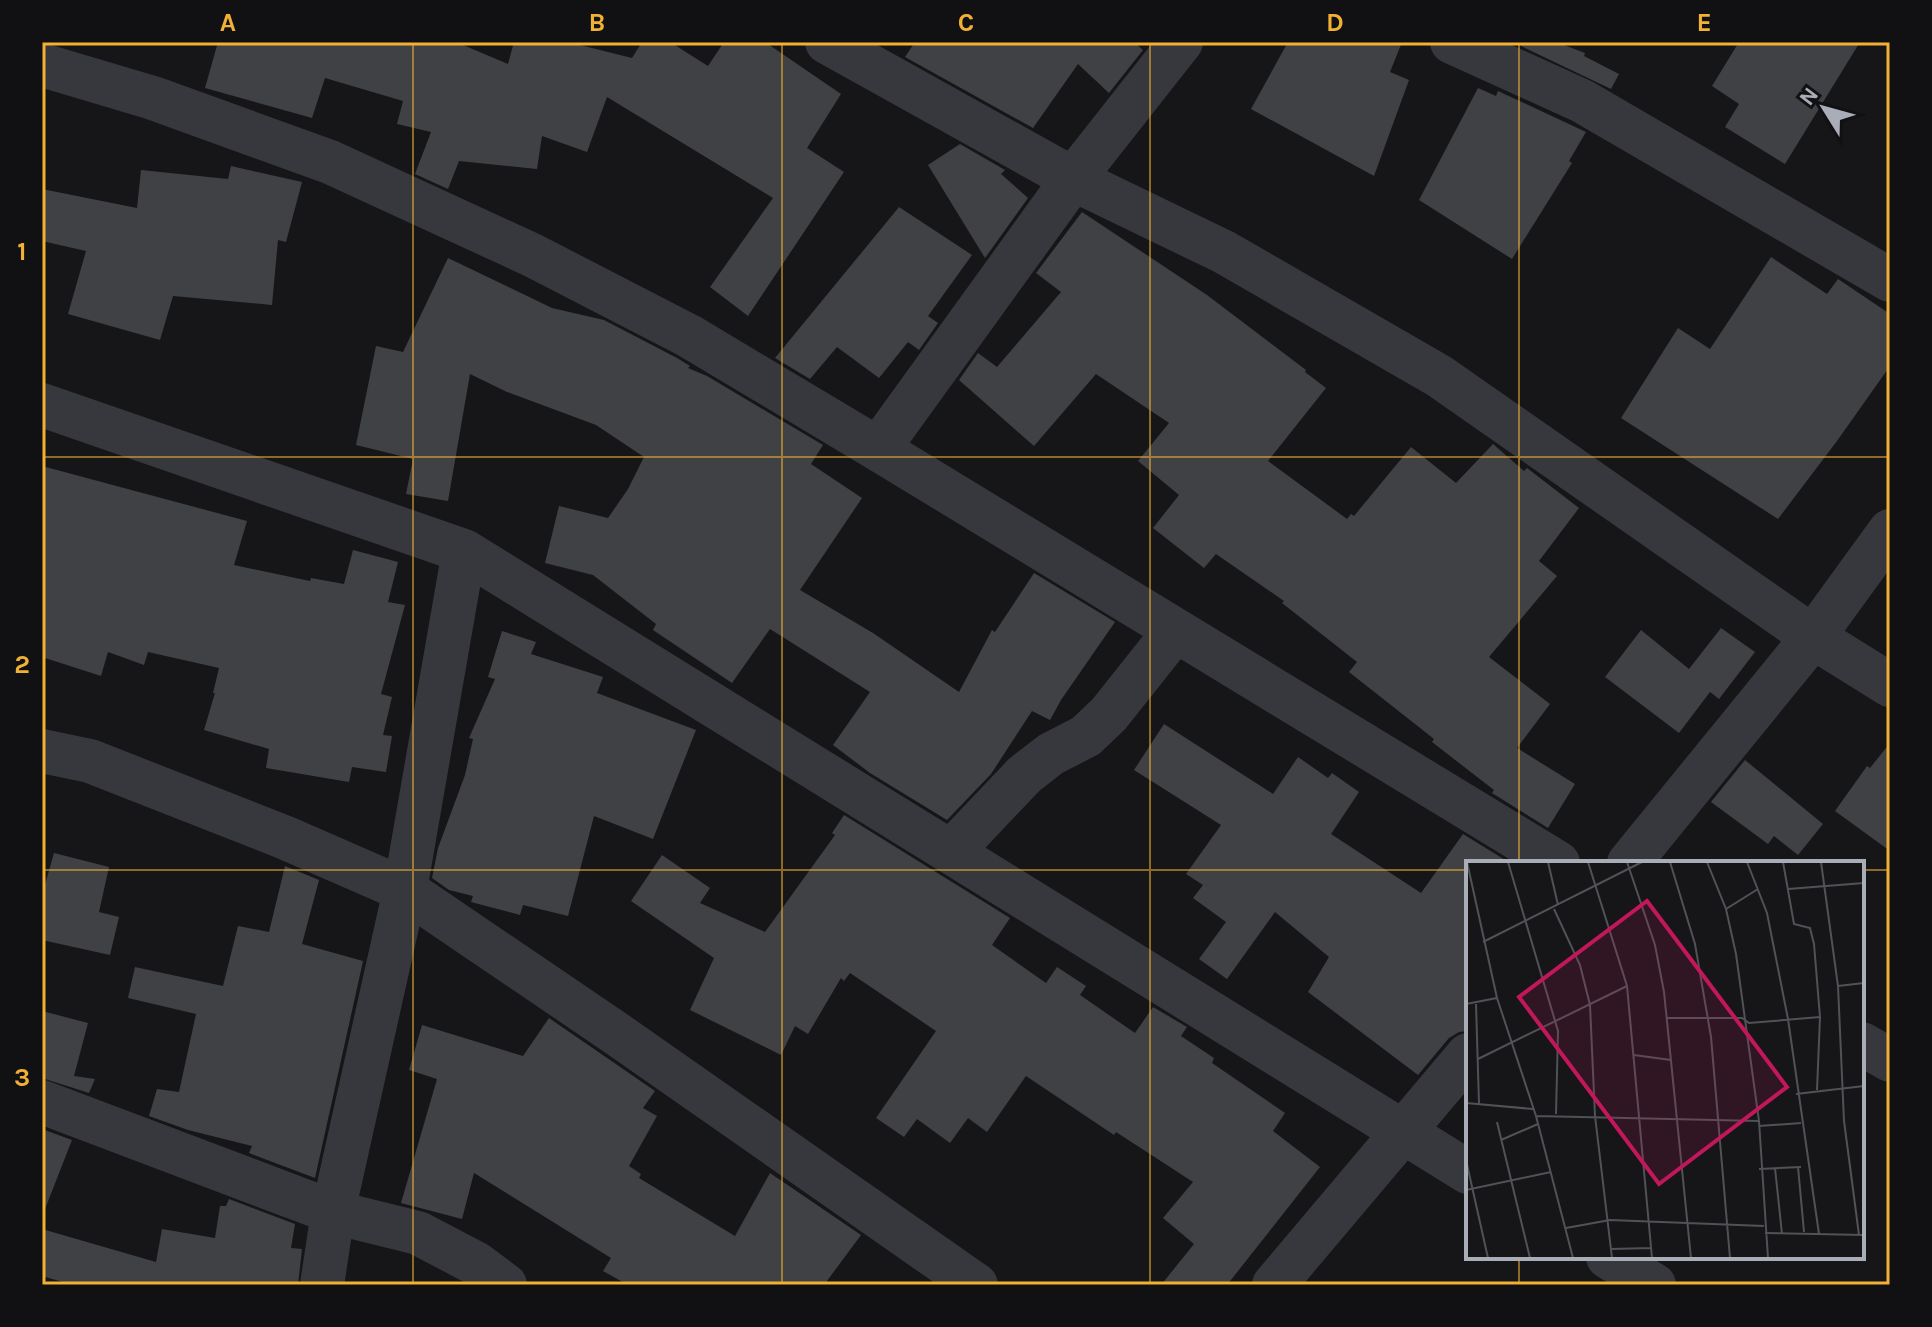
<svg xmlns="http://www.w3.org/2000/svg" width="1932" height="1327" font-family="Karla,sans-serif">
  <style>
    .building { fill: #404145 }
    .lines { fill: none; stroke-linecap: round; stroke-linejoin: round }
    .minor { stroke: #37383d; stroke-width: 44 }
    .grid { fill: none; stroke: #f2b134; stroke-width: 2; stroke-opacity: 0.55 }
    .inset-road { fill: none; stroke: #505258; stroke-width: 2 }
    .view { fill: #c2185b; fill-opacity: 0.15; stroke: #c2185b; stroke-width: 4 }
    .inset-edge { fill: none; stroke: #a8adb8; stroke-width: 4 }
    .neatline { fill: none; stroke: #f2b134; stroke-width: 3 }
    .grid-label { font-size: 26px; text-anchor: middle; font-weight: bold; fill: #f2b134 }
  </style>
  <rect width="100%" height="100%" fill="#161618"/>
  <!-- building -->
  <path class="building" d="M218,42H456L508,64L514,42H568L632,58L642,42H670L708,66L724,42H765L841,94L807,148L844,172L748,316L710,287L773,198L607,97L587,152L542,136L537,169L459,161L448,189L415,174L431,132L397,124L403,101L325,78L312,118L205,88Z
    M915,42H1134L1143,50L1109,93L1078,64L1033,128L905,57Z
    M1288,42H1402L1390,72L1409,80L1374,176L1251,109Z
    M1521,42H1556L1585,53L1584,56L1619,74L1611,89L1519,45Z
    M1739,42H1860L1785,164L1725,127L1739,104L1712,86Z
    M1478,88L1496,96L1498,91L1586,132L1569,161L1572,163L1512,259L1419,200Z
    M960,144L1005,170L1001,174L1028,198L985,258L928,165Z
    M231,166L302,182L286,242L278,240L272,305L173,296L160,340L68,314L86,251L42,241V189L137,208L141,170L228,179Z
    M899,207L972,255L928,316L938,323L919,350L908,342L879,378L837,347L810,379L775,358Z
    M1082,212L1207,295L1306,370L1305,372L1326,388L1268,461L1347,519L1351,514L1354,516L1411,447L1456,483L1493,444L1524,471L1527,468L1579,508L1539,561L1557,576L1489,657L1550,704L1517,748L1575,784L1548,828L1492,793L1494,790L1432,742L1434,739L1349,672L1357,662L1282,603L1284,601L1216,554L1204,568L1153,528L1179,495L1138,461L1169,423L1096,374L1034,446L959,380L978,353L997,367L1061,292L1036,273Z
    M1771,257L1827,294L1838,279L1890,314V366L1837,441L1778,519L1621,418L1678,328L1710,349Z
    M448,258L552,308L604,320L677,358L690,366L688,368L707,376L823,445L811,464L862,498L800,590L873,633L959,692L992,630L995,632L1034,573L1115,622L1061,700L1050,720L1032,711L991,774L947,820L870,773L833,745L870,692L770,629L732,683L653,630L656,624L593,575L545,563L559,506L608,518L628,489L644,457L596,425L507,392L470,374L448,501L406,494L413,459L356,445L376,346L403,352Z
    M42,466L247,521L234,565L310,581L311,578L344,584L353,550L398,562L388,602L405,605L381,694L392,697L383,735L392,736L386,772L352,767L349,782L266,768L269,749L204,730L215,693H213L219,668L148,652L144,665L108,652L101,676L42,657Z
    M1721,628L1755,652L1719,699L1710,692L1679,733L1605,677L1641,630L1689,669Z
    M502,631L536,642L531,654L603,677L597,693L696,730L653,839L594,816L568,916L523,905L520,915L471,902L473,896L449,890L432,878L438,848L465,775L473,739L469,738L495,679L488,677Z
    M1164,724L1273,794L1298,757L1328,778L1332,773L1359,792L1331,834L1421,893L1463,834L1510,863H1468V1031L1459,1032L1449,1038L1418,1075L1308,992L1329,957L1275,912L1227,979L1199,959L1226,922L1193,898L1203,885L1186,874L1221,825L1134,770Z
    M1890,743V851L1835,811L1867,766L1870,768Z
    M1745,760L1823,824L1798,855L1774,836L1768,844L1711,802Z
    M844,815L1010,918L992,945L1046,983L1057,967L1086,986L1080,995L1135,1033L1153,1007L1187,1027L1181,1036L1214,1058L1212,1063L1285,1113L1273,1131L1320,1167L1227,1285H1161L1194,1244L1163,1218L1193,1182L1116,1132L1114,1135L1026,1076L987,1132L968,1118L950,1143L917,1119L904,1137L876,1118L936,1031L850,973L844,981L841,978L808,1034L795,1026L781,1055L690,1010L714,958L631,901L662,855L710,888L700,903L765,932L835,835L832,833Z
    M54,853L109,867L99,912L119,917L110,955L42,940V895Z
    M285,866L319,880L302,944L363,961L315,1178L249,1153L252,1146L188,1130L149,1116L157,1089L179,1092L196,1014L128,998L135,967L223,986L238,926L269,932Z
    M42,1011L88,1023L74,1076L95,1079L89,1093L42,1078Z
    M549,1018L655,1091L643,1108L657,1116L629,1166L641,1174L639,1178L735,1236L770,1173L861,1235L824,1285H628L603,1271L611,1258L474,1173L462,1219L401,1203L437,1079L409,1070L422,1025L523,1056Z
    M42,1129L72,1140L45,1209H42Z
    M229,1199L295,1224L291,1248L302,1249L298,1285H73L42,1276V1229L156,1262L162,1229L215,1238L220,1206H226Z"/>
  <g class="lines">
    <!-- minor -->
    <path class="minor" d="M827,42L1073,179L1224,252L1439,376L1813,637L1890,685
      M1452,42L1582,101L1890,280
      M42,65L153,98L330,162L532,255L689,336L878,449L1558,863
      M42,405L464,551L1468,1172
      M878,449L1073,179L1181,42
      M42,751L90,761L286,838L405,890L617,1034L976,1285
      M951,852L1024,775L1051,754L1086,736L1109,714L1175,631
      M1629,863L1813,637L1890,531
      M1862,1044L1890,1060
      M42,1102L333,1212L418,1233L477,1264L505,1285
      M1608,1257L1654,1285
      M322,1285L333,1212L405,890L464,551
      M1274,1285L1468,1055"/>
  </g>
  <!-- grid -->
  <path class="grid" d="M413,42V1285M782,42V1285M1150,42V1285M1519,42V863M42,457H1890M42,870H1468M1862,870H1890M1519,1257V1285"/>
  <!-- overview -->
  <g transform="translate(1466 861)">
    <rect width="398" height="398" fill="#161618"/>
    <path class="inset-road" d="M1,1L31,137L70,255L107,397M42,1L92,170L90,253M82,1L92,44M122,1L161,125L186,397M161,1L189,84L198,131L225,397M204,1L229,83L245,176L264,397M241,1L260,48L270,93L293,260L302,397M281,1L301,52L322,158L353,373M317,1L328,63L344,67L348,83L354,156L351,229M355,1L372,125L378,260L393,374M322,28L398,22M88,48L114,104L124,144L129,255L146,397M260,48L292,28M17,81L176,1M372,125L398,122M0,143L31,137M10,143L13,243M201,157H276L283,162L354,156M168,194L205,199M12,198L161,125M330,233L398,225M0,242L67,248M70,255L293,260M31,261L64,397M293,265L335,262M35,279L72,263M0,299L22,397M332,306L338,371M309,307L316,373M293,308L335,306M0,329L85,311M100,367L144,359L298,365M299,372L398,374M145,388L185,387"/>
    <path class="view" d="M181,40L321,226L193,323L53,136Z"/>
    <rect width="398" height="398" class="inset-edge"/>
  </g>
  <!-- border -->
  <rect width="1932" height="1327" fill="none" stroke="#111113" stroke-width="88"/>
  <!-- north arrow -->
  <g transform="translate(1824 108) rotate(307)" stroke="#111113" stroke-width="6" paint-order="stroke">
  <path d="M0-6L14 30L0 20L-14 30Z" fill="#a8adb8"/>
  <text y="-12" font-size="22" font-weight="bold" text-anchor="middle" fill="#a8adb8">N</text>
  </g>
  <rect x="44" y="44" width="1844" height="1239" class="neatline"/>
  <g class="grid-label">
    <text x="228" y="31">A</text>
    <text x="597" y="31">B</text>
    <text x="966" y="31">C</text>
    <text x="1335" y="31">D</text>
    <text x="1704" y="31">E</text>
    <text x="22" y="260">1</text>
    <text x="22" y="673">2</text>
    <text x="22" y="1086">3</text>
  </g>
</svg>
